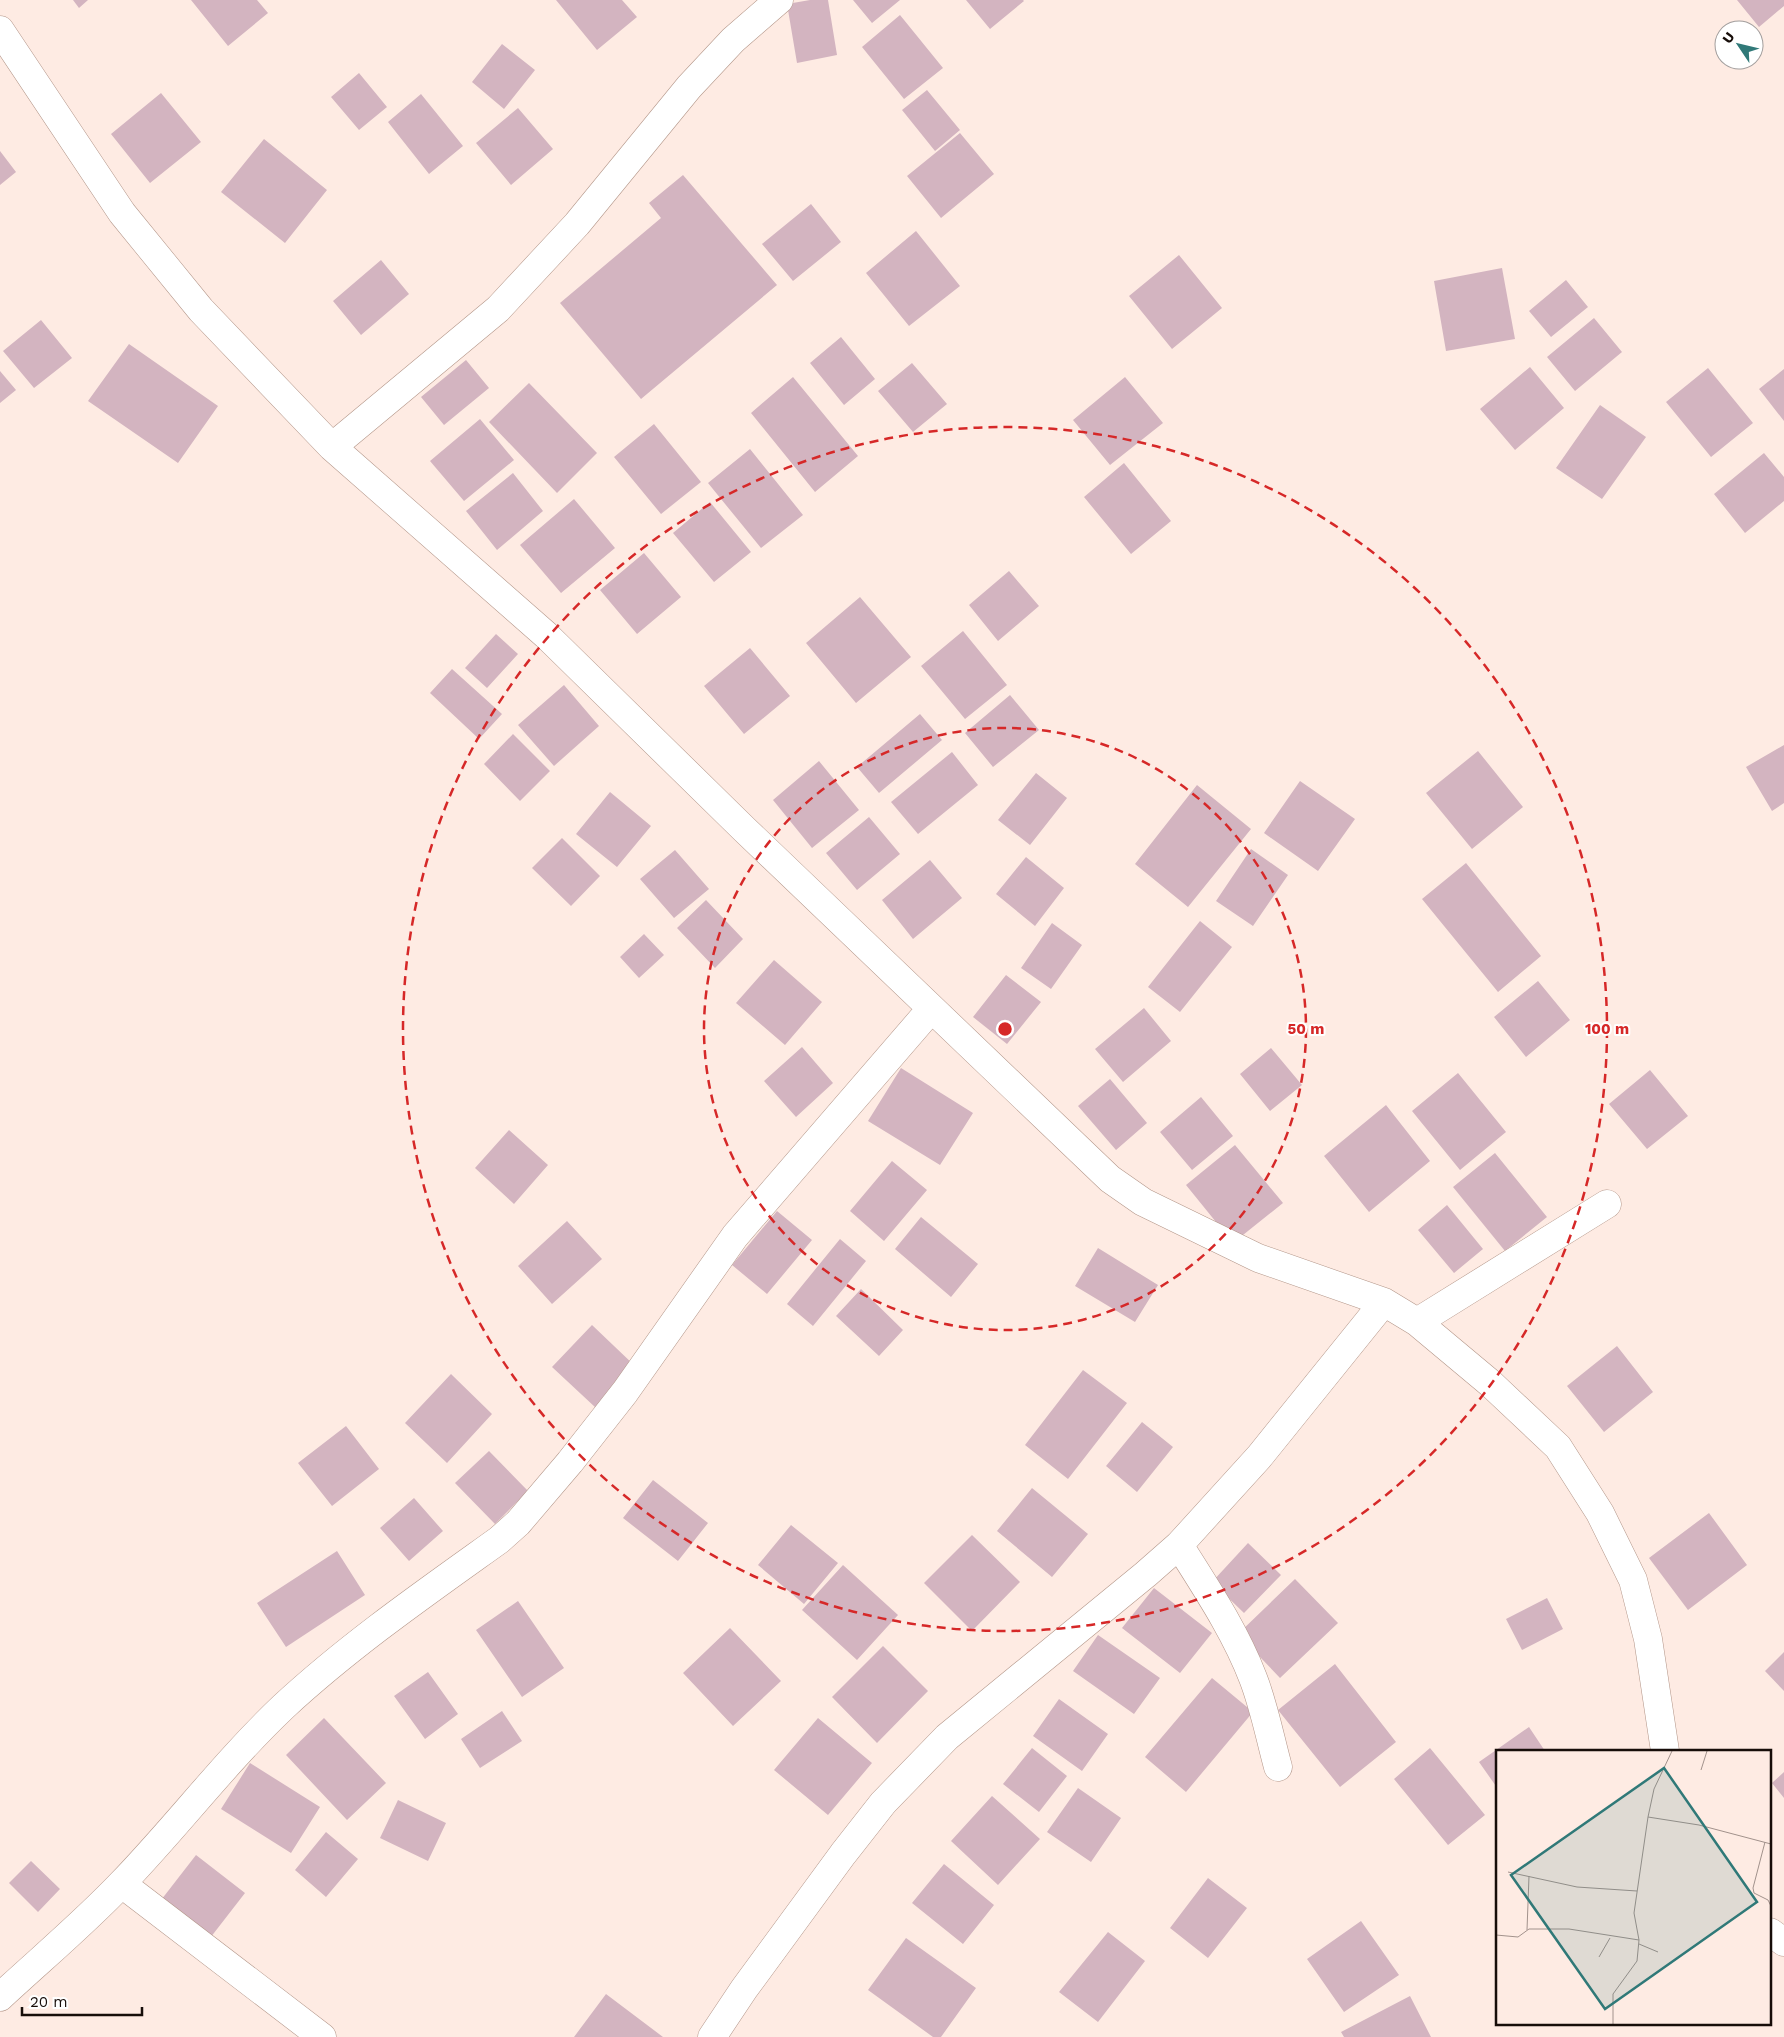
<svg xmlns="http://www.w3.org/2000/svg" width="1784" height="2037" font-family="'Work Sans',sans-serif">
  <style>
    .building { fill: #d3b4c0 }
    .lines { fill: none; stroke-linecap: round; stroke-linejoin: round }
    .minor-casing { stroke: #b39689; stroke-width: 29 }
    .minor { stroke: #fff; stroke-width: 28 }
    .ring { fill: none; stroke: #d62828; stroke-width: 2.5; stroke-dasharray: 9 6 }
    .inset-road { fill: none; stroke: #a2928c; stroke-width: 1 }
    .view { fill: #307978; fill-opacity: 0.15; stroke: #307978; stroke-width: 2.5 }
    .inset-edge { fill: none; stroke: #170d09; stroke-width: 2.5 }
    .centre { fill: #d62828; stroke: #fff; stroke-width: 2.5 }
    .ring-label { font-size: 15px; text-anchor: middle; font-weight: bold; fill: #d62828; stroke: #fff; stroke-width: 4; stroke-linejoin: round; paint-order: stroke }
  </style>
  <rect width="100%" height="100%" fill="#feebe3"/>
  <!-- building -->
  <path class="building" d="M73,0H88L79,8Z
    M191,0H257L268,13L228,46Z
    M556,0H622L637,17L597,50Z
    M810,0H828L837,55L797,63L787,4Z
    M853,0H900L872,23Z
    M966,0H1023L1024,1L990,29Z
    M1737,0H1784V6L1759,27Z
    M900,15L943,68L904,99L862,47Z
    M502,44L535,70L504,109L472,82Z
    M359,73L387,107L359,130L331,97Z
    M927,90L960,130L935,151L902,110Z
    M161,93L201,142L150,183L111,134Z
    M421,94L463,146L429,174L388,122Z
    M518,108L553,149L511,185L476,143Z
    M960,133L994,174L941,218L907,176Z
    M264,139L327,190L285,243L221,192Z
    M0,151L16,172L0,185Z
    M683,175L777,285L641,399L560,303L661,218L649,203Z
    M811,204L841,242L793,281L762,244Z
    M916,231L960,286L909,326L866,273Z
    M1179,255L1222,308L1172,349L1129,296Z
    M381,260L409,294L361,335L333,301Z
    M1502,268L1515,339L1446,351L1434,281Z
    M1566,280L1588,307L1551,337L1529,311Z
    M1594,318L1622,352L1575,391L1547,357Z
    M41,320L72,358L34,388L3,351Z
    M841,337L875,379L844,405L810,363Z
    M129,344L218,406L178,463L88,401Z
    M466,360L489,388L444,425L421,397Z
    M912,363L947,404L913,432L878,391Z
    M1530,367L1564,408L1515,450L1480,409Z
    M1708,368L1753,423L1711,457L1666,402Z
    M1784,369V421L1759,389Z
    M0,371L16,390L0,403Z
    M793,377L858,456L815,492L751,413Z
    M1125,377L1163,423L1110,465L1073,420Z
    M529,383L597,453L557,493L489,422Z
    M1600,405L1646,437L1602,499L1556,468Z
    M480,419L514,460L464,501L430,461Z
    M654,424L701,482L661,514L614,457Z
    M750,449L803,515L761,548L708,483Z
    M1764,453L1784,477V501L1745,533L1714,494Z
    M1124,463L1171,521L1131,554L1084,497Z
    M513,473L543,511L497,550L466,511Z
    M574,499L615,548L561,593L520,545Z
    M710,502L751,552L714,582L673,533Z
    M644,553L681,597L637,634L600,590Z
    M1009,571L1039,606L998,641L969,605Z
    M860,597L911,657L856,703L806,643Z
    M963,631L1007,685L965,719L921,666Z
    M496,634L518,654L487,688L465,668Z
    M750,648L790,696L744,734L704,686Z
    M452,669L502,714L479,739L430,693Z
    M564,685L599,726L554,766L518,725Z
    M1010,695L1039,730L993,767L965,733Z
    M920,714L942,740L879,793L857,767Z
    M513,734L550,771L520,801L484,764Z
    M1784,745V803L1772,811L1746,767Z
    M1478,751L1523,807L1472,849L1426,793Z
    M952,752L978,785L918,834L891,802Z
    M819,761L859,810L812,848L773,800Z
    M1036,773L1067,798L1030,845L998,820Z
    M1300,781L1355,819L1318,871L1264,833Z
    M1197,785L1251,829L1188,907L1135,864Z
    M610,792L651,826L617,867L576,834Z
    M869,817L900,854L857,890L826,853Z
    M562,838L600,876L571,906L532,868Z
    M1251,849L1288,875L1253,926L1216,901Z
    M675,850L709,889L674,918L640,879Z
    M1026,857L1064,888L1035,926L996,894Z
    M930,860L962,898L913,939L882,900Z
    M1466,863L1541,956L1498,992L1422,899Z
    M706,900L743,939L715,968L677,928Z
    M1200,921L1232,947L1180,1012L1148,987Z
    M1052,923L1082,945L1051,989L1021,968Z
    M644,934L664,955L639,978L620,957Z
    M774,960L822,1002L785,1045L736,1003Z
    M1006,975L1041,1002L1007,1044L973,1017Z
    M1538,981L1570,1020L1526,1057L1494,1017Z
    M1144,1008L1171,1041L1123,1082L1095,1049Z
    M802,1047L833,1083L796,1117L764,1081Z
    M1271,1048L1302,1085L1270,1111L1240,1074Z
    M901,1068L973,1113L940,1165L868,1121Z
    M1650,1070L1688,1116L1647,1149L1609,1104Z
    M1458,1073L1506,1132L1460,1170L1412,1111Z
    M1110,1079L1147,1123L1116,1150L1078,1106Z
    M1201,1097L1233,1136L1192,1170L1160,1132Z
    M1386,1105L1430,1161L1369,1212L1324,1156Z
    M509,1130L548,1165L514,1204L475,1168Z
    M1235,1145L1283,1203L1233,1243L1186,1185Z
    M1495,1153L1547,1217L1505,1251L1453,1187Z
    M892,1161L927,1190L884,1241L850,1211Z
    M1447,1205L1483,1249L1454,1273L1418,1230Z
    M777,1211L812,1240L767,1294L732,1265Z
    M921,1217L978,1264L951,1297L895,1249Z
    M567,1221L602,1259L552,1304L518,1266Z
    M840,1239L866,1261L813,1326L787,1304Z
    M1098,1248L1158,1285L1135,1322L1075,1286Z
    M861,1289L903,1330L879,1356L836,1316Z
    M592,1325L635,1366L596,1408L552,1367Z
    M1617,1346L1653,1392L1604,1432L1567,1386Z
    M1083,1370L1127,1403L1068,1479L1025,1445Z
    M451,1374L492,1414L447,1463L405,1423Z
    M1142,1422L1173,1447L1137,1492L1106,1466Z
    M346,1426L379,1469L332,1506L298,1463Z
    M489,1451L528,1491L495,1524L455,1483Z
    M653,1480L708,1523L678,1561L623,1518Z
    M1032,1488L1088,1534L1052,1577L997,1531Z
    M414,1498L443,1531L409,1561L380,1528Z
    M1709,1513L1747,1565L1688,1610L1649,1558Z
    M791,1525L838,1563L804,1604L758,1565Z
    M972,1535L1020,1582L972,1631L924,1583Z
    M1248,1543L1281,1575L1244,1613L1212,1582Z
    M337,1551L365,1595L286,1647L257,1603Z
    M843,1565L898,1615L857,1660L802,1610Z
    M1295,1579L1338,1623L1280,1678L1238,1634Z
    M1154,1588L1212,1633L1180,1673L1122,1628Z
    M1547,1598L1563,1629L1522,1650L1506,1619Z
    M518,1601L564,1668L522,1697L476,1630Z
    M730,1628L781,1681L733,1726L683,1673Z
    M1098,1635L1160,1678L1134,1714L1073,1671Z
    M883,1646L928,1691L877,1743L832,1697Z
    M1784,1652V1691L1765,1671Z
    M1335,1664L1396,1742L1340,1787L1278,1710Z
    M428,1672L458,1714L425,1739L394,1696Z
    M1212,1678L1253,1712L1186,1792L1145,1757Z
    M1059,1699L1108,1734L1082,1771L1033,1736Z
    M502,1711L522,1741L480,1768L461,1739Z
    M324,1718L386,1783L347,1820L286,1755Z
    M818,1718L872,1763L828,1815L774,1770Z
    M1529,1727L1545,1751H1498V1789L1479,1762Z
    M1032,1748L1067,1776L1039,1812L1003,1784Z
    M1430,1748L1485,1815L1448,1845L1394,1779Z
    M250,1763L320,1807L291,1853L221,1809Z
    M1784,1772V1798L1772,1783Z
    M1078,1788L1121,1818L1091,1862L1047,1832Z
    M992,1796L1040,1839L998,1885L951,1841Z
    M398,1800L446,1823L428,1861L380,1838Z
    M326,1832L358,1859L326,1897L295,1870Z
    M196,1855L245,1893L207,1942L158,1904Z
    M31,1861L60,1889L38,1912L9,1883Z
    M944,1864L994,1905L963,1944L912,1903Z
    M1208,1878L1247,1908L1208,1958L1170,1928Z
    M1361,1921L1399,1975L1344,2012L1307,1959Z
    M1108,1932L1145,1961L1098,2022L1059,1992Z
    M906,1938L976,1988L941,2037H933L868,1990Z
    M606,1994L663,2037H574Z
    M1410,1996L1431,2037H1344L1341,2032Z"/>
  <g class="lines">
    <defs>
      <path id="minor" d="M779,0L733,40L689,87L577,224L498,309L332,447L546,635L744,829L1110,1179L1143,1202L1258,1258L1384,1302L1417,1322L1490,1383L1558,1447L1600,1513L1633,1580L1648,1639L1665,1751
        M0,30L122,213L201,310L332,447
        M1417,1322L1607,1204
        M1179,1545C1206,1588 1235,1631 1253,1678C1264,1706 1270,1738 1278,1767
        M122,1884L322,2037
        M1770,1932L1784,1942
        M0,1997C41,1959 84,1923 122,1883C177,1826 225,1762 283,1707C350,1645 425,1593 499,1540L518,1523L570,1462L625,1392L735,1236L931,1009
        M712,2037L744,1989L843,1854L883,1803L947,1737L1146,1574L1179,1545L1259,1457L1384,1302"/>
    </defs>
    <!-- minor casing -->
    <use href="#minor" class="minor-casing"/>
    <!-- minor -->
    <use href="#minor" class="minor"/>
  </g>
  <!-- distance rings -->
  <g class="ring">
    <circle cx="1005" cy="1029" r="301"/>
    <circle cx="1005" cy="1029" r="602"/>
  </g>
  <!-- overview -->
  <g transform="translate(1496 1750)">
    <rect width="275" height="275" fill="#feebe3"/>
    <path class="inset-road" d="M205,20L211,1M152,67L158,39L176,1M269,92L257,138L258,143L272,150L275,156M12,122L81,137L141,141M31,180L33,126M0,185L22,187L33,179H73L143,190M143,194L162,202M103,207L114,188M117,274V244L141,211L143,190L138,163L152,67L203,75L275,94"/>
    <path class="view" d="M168,18L261,152L109,259L15,125Z"/>
    <rect width="275" height="275" class="inset-edge"/>
  </g>
  <circle cx="1005" cy="1029" r="8" class="centre"/>
  <g class="ring-label">
    <text x="1306" y="1034">50 m</text>
    <text x="1607" y="1034">100 m</text>
  </g>
  <!-- north arrow -->
  <g transform="translate(1739 45) rotate(305)"><circle r="24" fill="#ffffff" stroke="#a29e9d"/>
  <path d="M0-4L9 19L0 12L-9 19Z" fill="#307978"/>
  <text y="-8" font-size="14" font-weight="bold" text-anchor="middle" fill="#170d09">U</text>
  </g>
  <!-- scale -->
  <path d="M22 2007v8h120v-8" fill="none" stroke="#170d09" stroke-width="2.5"/>
  <text x="30" y="2007" font-size="15" fill="#170d09" stroke="#ffffff" stroke-width="4" paint-order="stroke">20 m</text>
</svg>
